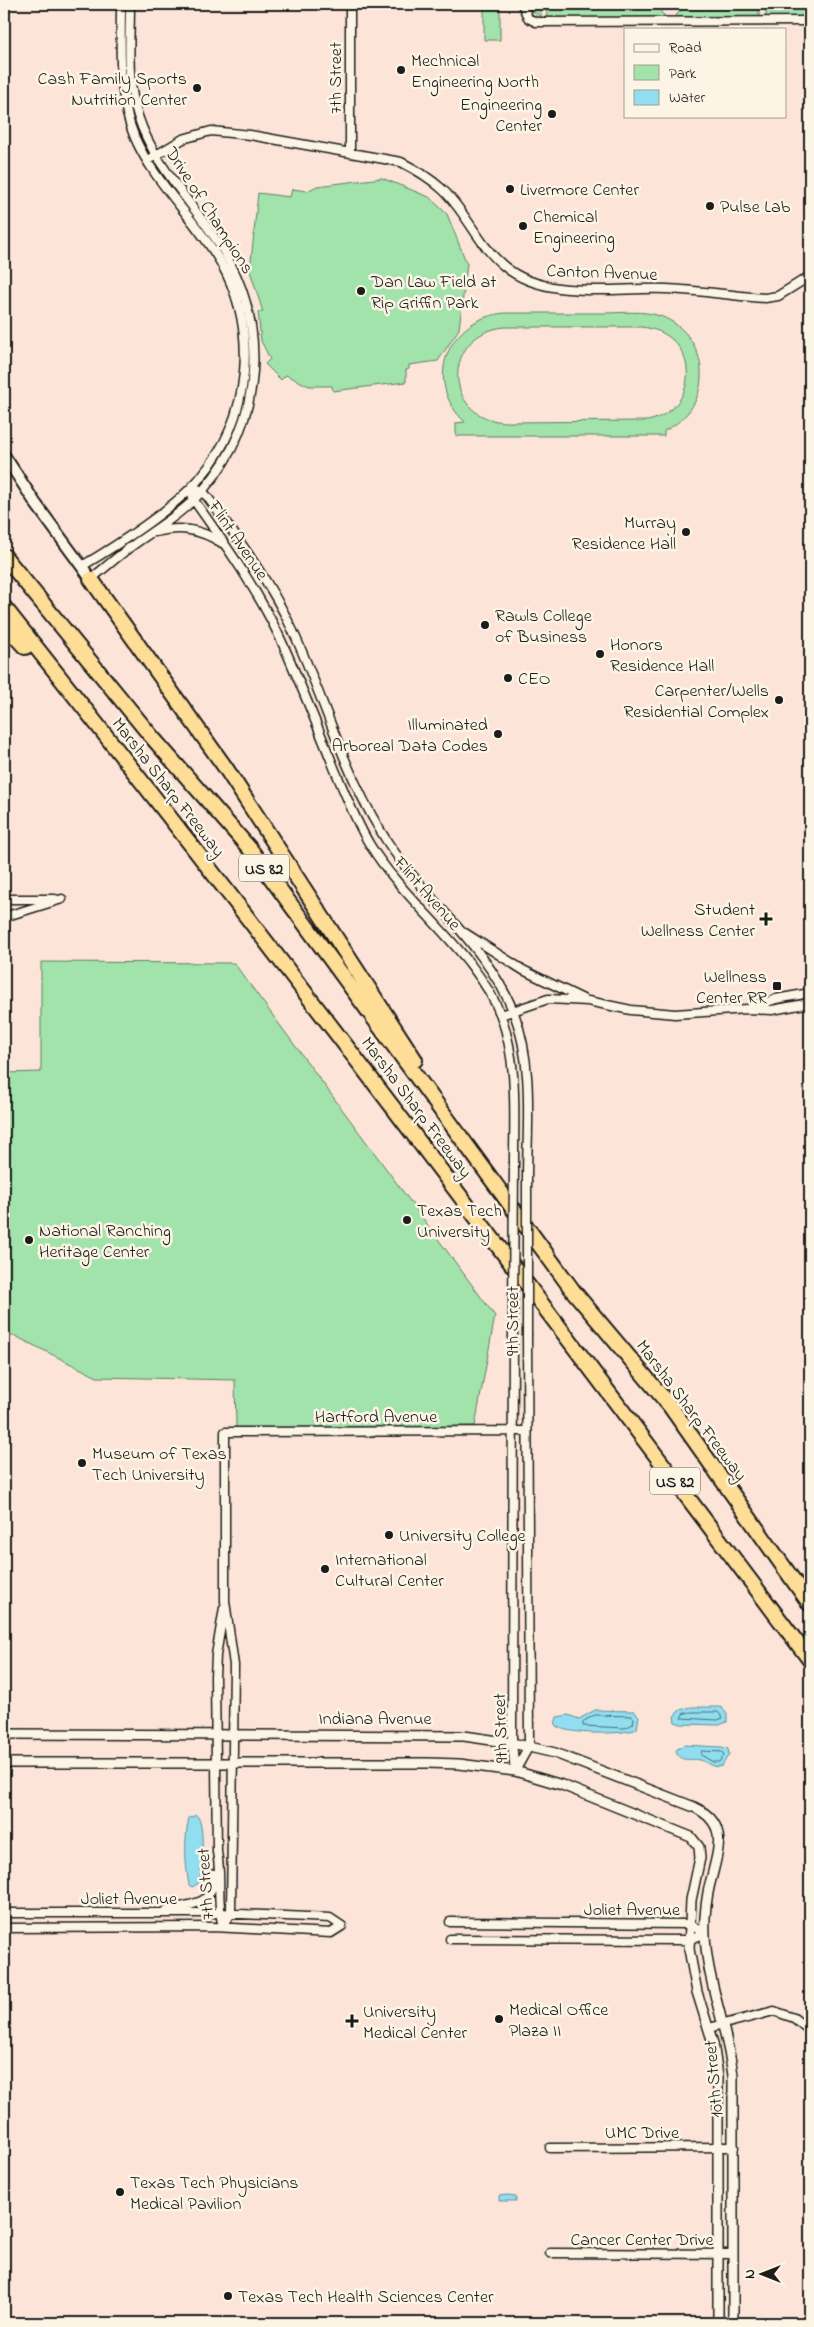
<svg xmlns="http://www.w3.org/2000/svg" width="814" height="2327" font-family="'Indie Flower',sans-serif">
  <style>
    .built { fill: #fce5d8; fill-rule: evenodd }
    .green { fill: #a2e2ab; stroke: #5f7f64; fill-rule: evenodd }
    .water { fill: #91def0; stroke: #62909b }
    .lines { fill: none; stroke-linecap: round; stroke-linejoin: round }
    .shore { stroke: #4b6a71; stroke-width: 1 }
    .minor-casing { stroke: #1c1c1c; stroke-width: 11 }
    .tertiary-casing { stroke: #1c1c1c; stroke-width: 12 }
    .secondary-casing { stroke: #1c1c1c; stroke-width: 14 }
    .motorway-casing { stroke: #1c1c1c; stroke-width: 18 }
    .minor { stroke: #fcf5e5; stroke-width: 8 }
    .tertiary { stroke: #fcf5e5; stroke-width: 9 }
    .secondary { stroke: #fcf5e5; stroke-width: 10 }
    .motorway { stroke: #fedd96; stroke-width: 14 }
    .minor-bridge-casing { stroke: #1c1c1c; stroke-width: 11; stroke-linecap: butt }
    .minor-bridge { stroke: #fcf5e5; stroke-width: 8 }
    .poi-dot { fill: #1c1c1c; stroke: #fcf5e5; stroke-width: 2 }
    .labels { text-anchor: middle; stroke-width: 5; stroke-linejoin: round; paint-order: stroke }
    .shield { fill: #fcf5e5; stroke: #5f5d58; stroke-width: 1 }
    .shield-label { font-size: 16px; font-weight: bold; fill: #1c1c1c }
    .poi-label { font-size: 18px; fill: #1c1c1c; stroke: #fcf5e5; text-anchor: start }
    .street-label { font-size: 18px; fill: #1c1c1c; stroke: #fcf5e5 }
  </style>
  <rect width="100%" height="100%" fill="#fcf5e5"/>
  <filter id="ink" filterUnits="userSpaceOnUse"><feTurbulence type="fractalNoise" baseFrequency=".02" numOctaves="2"/><feDisplacementMap in="SourceGraphic" scale="10" xChannelSelector="R" yChannelSelector="G"/><feConvolveMatrix kernelMatrix="1 2 1 2 8 2 1 2 1" color-interpolation-filters="sRGB"/></filter>
  <g filter="url(#ink)">
    <!-- built -->
    <path class="built" d="M4,4H810V2323H4ZM625,29H785V116H625Z"/>
    <!-- green -->
    <path class="green" d="M484,4H500V40H484Z
      M529,4H541V17L533,11Z
      M546,4H653L667,18H547Z
      M688,4H759V17L673,18Z
      M766,4H810V12L806,13L807,18H766Z
      M382,178L429,197L447,214L467,264L459,329L438,361L409,365V369L406,370V382L333,391L332,386H309L286,375L281,380L265,364L270,359L261,341L258,312H263L250,271L258,193L290,197L292,189L307,191L317,186Z
      M505,313C538,313 571,313 604,313C622,313 643,310 660,316C686,325 703,351 701,378C700,402 685,421 664,431V436H456V423L465,422C422,382 447,318 505,313ZM505,327H640C699,331 704,407 648,421L505,422C442,418 442,333 505,327Z
      M41,962L234,963L495,1316L475,1426L236,1428L235,1380L97,1377L15,1336H4V1073L41,1072Z"/>
    <!-- water -->
    <path class="water" d="M691,1707H721L727,1714V1722L719,1725L681,1724L675,1722L674,1716L680,1710Z
      M595,1710L634,1711L639,1716L637,1729C624,1735 564,1735 555,1725L557,1717L568,1715L579,1719Z
      M684,1745L722,1747L728,1749L729,1754L722,1766C711,1769 709,1762 699,1760C689,1758 678,1763 676,1750Z
      M196,1815C206,1822 202,1871 199,1883L192,1887L189,1885C185,1864 184,1839 189,1818Z
      M507,2195L516,2196V2201H499V2196Z"/>
    <g class="lines">
      <!-- shore -->
      <path class="shore" d="M691,1712H718L723,1718L718,1720L681,1718L683,1714Z
        M595,1715L631,1716L634,1718L633,1724L625,1728L583,1726V1722Z
        M702,1751L722,1752L724,1755L719,1762H713L701,1755Z"/>
      <defs>
        <path id="minor" d="M522,4L528,18L536,22L810,21
          M350,152V4
          M148,160L183,139L211,131L250,135L401,162C415,169 430,178 442,189C466,211 478,245 504,266C545,301 615,287 666,289C699,290 732,296 765,298L778,296L810,276
          M192,487L203,491C236,536 268,578 292,629C323,695 342,767 380,830C418,895 486,942 514,1013C534,1065 527,1126 527,1180
          M192,487L193,499C228,548 262,596 286,651C303,690 319,730 335,770C346,796 356,822 370,845C406,904 477,953 501,1016C518,1063 514,1113 514,1162
          M155,532C181,526 200,529 222,543
          M82,566C116,546 175,508 200,478C251,418 259,331 221,263C196,219 155,184 135,138C117,96 121,48 121,4
          M91,579C106,567 120,554 136,543C159,527 185,511 204,489C264,420 269,324 221,247C194,204 154,166 138,116C126,81 130,41 130,4
          M4,899H55
          M4,917L62,899
          M465,933L523,970L583,999
          M752,1007L776,999L810,993
          M501,1015L548,999L588,1001L631,1010L675,1014L747,1009L772,1010L810,1003
          M513,1317L512,1743L515,1771
          M515,1771L529,1746L527,1335
          M165,1912C189,1900 212,1912 214,1874
          M4,1913H219L330,1918L342,1926L331,1933L213,1927L4,1928
          M450,1922L689,1924L705,1933
          M223,1927L231,1913L234,1665L225,1601V1432L527,1431
          M223,1927C216,1903 222,1877 217,1852L215,1677L216,1655L224,1608
          M450,1939L689,1940L705,1933
          M709,2028L774,2011L794,2018L810,2031
          M550,2148L734,2147
          M550,2253L733,2254"/>
        <path id="tertiary" d="M4,1734L464,1736L512,1743L555,1753L694,1807C728,1823 719,1847 712,1876C708,1889 706,1903 705,1917C702,1973 727,2022 733,2076V2323
          M4,1763H427L459,1764L515,1771L562,1785L691,1837L699,1847L700,1858L691,1900L689,1949L697,1992L713,2043L718,2076V2323"/>
        <path id="secondary" d="M4,455L36,504L91,579"/>
        <path id="motorway" d="M4,556L151,736L250,849L574,1292L670,1406L810,1604
          M91,579L225,767L415,1060
          M4,607C280,953 544,1307 810,1660
          M4,624L25,647"/>
      </defs>
      <!-- minor casing -->
      <use href="#minor" class="minor-casing"/>
      <!-- tertiary casing -->
      <use href="#tertiary" class="tertiary-casing"/>
      <!-- secondary casing -->
      <use href="#secondary" class="secondary-casing"/>
      <!-- motorway casing -->
      <use href="#motorway" class="motorway-casing"/>
      <!-- minor -->
      <use href="#minor" class="minor"/>
      <!-- tertiary -->
      <use href="#tertiary" class="tertiary"/>
      <!-- secondary -->
      <use href="#secondary" class="secondary"/>
      <!-- motorway -->
      <use href="#motorway" class="motorway"/>
      <defs>
        <path id="minor-bridge" d="M513,1317L514,1162
          M527,1335V1180"/>
      </defs>
      <!-- minor-bridge casing -->
      <use href="#minor-bridge" class="minor-bridge-casing"/>
      <!-- minor-bridge -->
      <use href="#minor-bridge" class="minor-bridge"/>
    </g>
  </g>
  <!-- markers -->
  <g class="poi-dot">
    <circle cx="401" cy="70" r="5"/>
    <circle cx="197" cy="88" r="5"/>
    <circle cx="552" cy="114" r="5"/>
    <circle cx="510" cy="189" r="5"/>
    <circle cx="710" cy="206" r="5"/>
    <circle cx="523" cy="226" r="5"/>
    <circle cx="361" cy="291" r="5"/>
    <circle cx="686" cy="532" r="5"/>
    <circle cx="485" cy="625" r="5"/>
    <circle cx="600" cy="654" r="5"/>
    <circle cx="508" cy="678" r="5"/>
    <circle cx="779" cy="700" r="5"/>
    <circle cx="498" cy="734" r="5"/>
    <path d="M763.5 911.5h5v5h5v5h-5v5h-5v-5h-5v-5h5z"/>
    <rect x="772" y="981" width="10" height="10" rx="2.5"/>
    <circle cx="407" cy="1220" r="5"/>
    <circle cx="29" cy="1240" r="5"/>
    <circle cx="82" cy="1463" r="5"/>
    <circle cx="389" cy="1535" r="5"/>
    <circle cx="325" cy="1569" r="5"/>
    <circle cx="499" cy="2019" r="5"/>
    <path d="M349.5 2013.5h5v5h5v5h-5v5h-5v-5h-5v-5h5z"/>
    <circle cx="120" cy="2192" r="5"/>
    <circle cx="228" cy="2296" r="5"/>
  </g>
  <g class="labels">
    <!-- shield labels -->
    <g class="shield">
      <rect x="239" y="854.5" width="50" height="27" rx="4"/>
      <rect x="650" y="1467.5" width="50" height="27" rx="4"/>
    </g>
    <g class="shield-label">
      <text x="264" y="874">US 82</text>
      <text x="675" y="1487">US 82</text>
    </g>
    <!-- poi labels -->
    <g class="poi-label">
      <text x="411" y="66">Mechnical<tspan x="411" dy="21">Engineering North</tspan></text>
      <text x="187" y="84" text-anchor="end">Cash Family Sports<tspan x="187" dy="21">Nutrition Center</tspan></text>
      <text x="542" y="110" text-anchor="end">Engineering<tspan x="542" dy="21">Center</tspan></text>
      <text x="520" y="195">Livermore Center</text>
      <text x="720" y="212">Pulse Lab</text>
      <text x="533" y="222">Chemical<tspan x="533" dy="21">Engineering</tspan></text>
      <text x="371" y="287">Dan Law Field at<tspan x="371" dy="21">Rip Griffin Park</tspan></text>
      <text x="676" y="528" text-anchor="end">Murray<tspan x="676" dy="21">Residence Hall</tspan></text>
      <text x="495" y="621">Rawls College<tspan x="495" dy="21">of Business</tspan></text>
      <text x="610" y="650">Honors<tspan x="610" dy="21">Residence Hall</tspan></text>
      <text x="518" y="684">CEO</text>
      <text x="769" y="696" text-anchor="end">Carpenter/Wells<tspan x="769" dy="21">Residential Complex</tspan></text>
      <text x="488" y="730" text-anchor="end">Illuminated<tspan x="488" dy="21">Arboreal Data Codes</tspan></text>
      <text x="755" y="915" text-anchor="end">Student<tspan x="755" dy="21">Wellness Center</tspan></text>
      <text x="767" y="982" text-anchor="end">Wellness<tspan x="767" dy="21">Center RR</tspan></text>
      <text x="417" y="1216">Texas Tech<tspan x="417" dy="21">University</tspan></text>
      <text x="39" y="1236">National Ranching<tspan x="39" dy="21">Heritage Center</tspan></text>
      <text x="92" y="1459">Museum of Texas<tspan x="92" dy="21">Tech University</tspan></text>
      <text x="399" y="1541">University College</text>
      <text x="335" y="1565">International<tspan x="335" dy="21">Cultural Center</tspan></text>
      <text x="509" y="2015">Medical Office<tspan x="509" dy="21">Plaza II</tspan></text>
      <text x="363" y="2017">University<tspan x="363" dy="21">Medical Center</tspan></text>
      <text x="130" y="2188">Texas Tech Physicians<tspan x="130" dy="21">Medical Pavilion</tspan></text>
      <text x="238" y="2302">Texas Tech Health Sciences Center</text>
    </g>
    <!-- street labels -->
    <g class="street-label">
      <text transform="translate(335 78) rotate(-90)" y="6">7th Street</text>
      <text transform="translate(210 210) rotate(57)" y="6">Drive of Champions</text>
      <text transform="translate(602 272) rotate(2)" y="6">Canton Avenue</text>
      <text transform="translate(239 540) rotate(56)" y="6">Flint Avenue</text>
      <text transform="translate(169 787) rotate(52)" y="6">Marsha Sharp Freeway</text>
      <text transform="translate(428 893) rotate(49)" y="6">Flint Avenue</text>
      <text transform="translate(417 1107) rotate(53)" y="6">Marsha Sharp Freeway</text>
      <text transform="translate(512 1321) rotate(-90)" y="6">9th Street</text>
      <text transform="translate(692 1410) rotate(53)" y="6">Marsha Sharp Freeway</text>
      <text x="376" y="1422">Hartford Avenue</text>
      <text x="375" y="1724">Indiana Avenue</text>
      <text transform="translate(500 1728) rotate(-92)" y="6">9th Street</text>
      <text transform="translate(205 1884) rotate(-94)" y="6">7th Street</text>
      <text x="129" y="1904">Joliet Avenue</text>
      <text x="632" y="1915">Joliet Avenue</text>
      <text transform="translate(713 2079) rotate(-95)" y="6">10th Street</text>
      <text x="642" y="2138">UMC Drive</text>
      <text x="642" y="2245">Cancer Center Drive</text>
    </g>
  </g>
  <!-- margin -->
  <rect width="814" height="2327" fill="none" stroke="#fcf5e5" stroke-width="20"/>
  <rect x="10" y="10" width="794" height="2307" fill="none" stroke="#1c1c1c" stroke-width="2" filter="url(#ink)"/>
  <!-- legend -->
  <rect x="624" y="28" width="162" height="90" fill="#fcf5e5" stroke="#a29e95"/>
  <rect x="634" y="44" width="25" height="8" fill="#fcf5e5" stroke="#a29e95"/>
  <text x="669" y="52" font-size="15" fill="#1c1c1c">Road</text>
  <rect x="634" y="65" width="25" height="15" fill="#a2e2ab" stroke="#a29e95"/>
  <text x="669" y="78" font-size="15" fill="#1c1c1c">Park</text>
  <rect x="634" y="90" width="25" height="15" fill="#91def0" stroke="#a29e95"/>
  <text x="669" y="102" font-size="15" fill="#1c1c1c">Water</text>
  <!-- north arrow -->
  <g transform="translate(762 2274) rotate(270)" stroke="#fcf5e5" stroke-width="4" paint-order="stroke">
  <path d="M0-4L9 19L0 12L-9 19Z" fill="#1c1c1c"/>
  <text y="-8" font-size="14" font-weight="bold" text-anchor="middle" fill="#1c1c1c">N</text>
  </g>
</svg>
